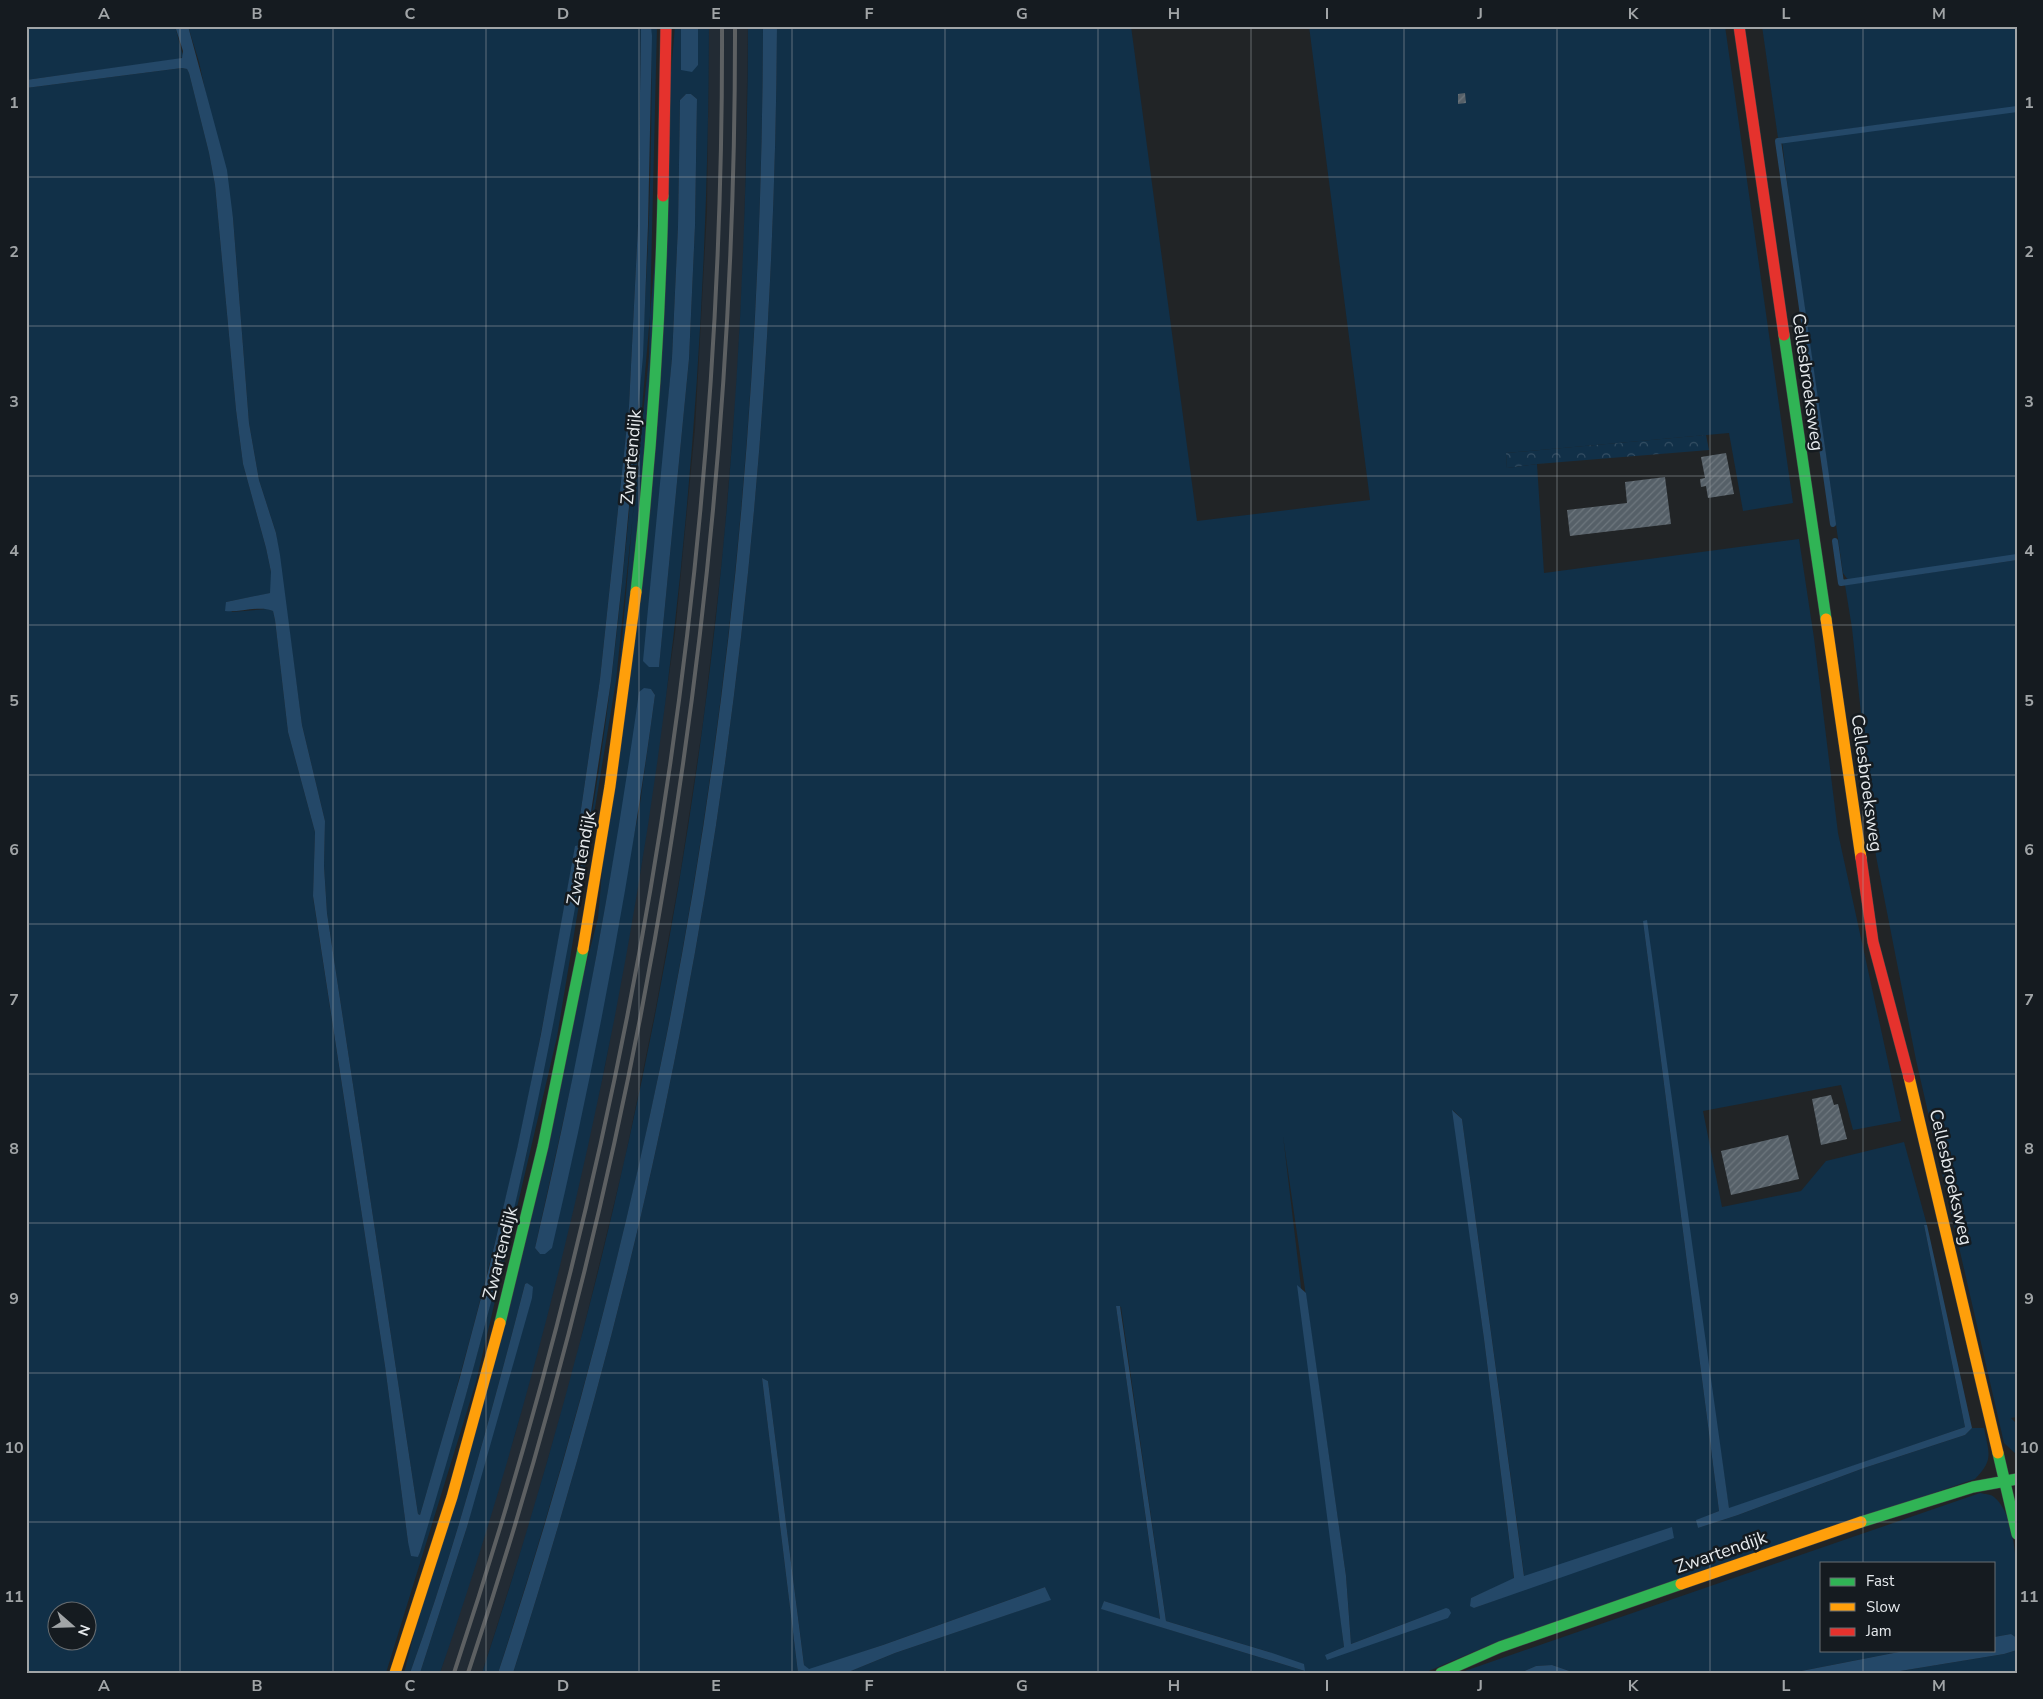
<svg xmlns="http://www.w3.org/2000/svg" width="2043" height="1699" font-family="'Nunito Sans',sans-serif">
  <style>
    .built { fill: #222b34 }
    .grass { fill: #113048; fill-rule: evenodd }
    .forest { fill: url(#forest-crowns) }
    .water { fill: #244868 }
    .lines { fill: none; stroke-linecap: round; stroke-linejoin: round }
    .stream { stroke: #244868; stroke-width: 6 }
    .building { fill: url(#building-hatch) }
    .fast-casing { stroke: #3f4143; stroke-width: 12 }
    .slow-casing { stroke: #3f4143; stroke-width: 12 }
    .jam-casing { stroke: #3f4143; stroke-width: 12 }
    .fast { stroke: #30b455; stroke-width: 11 }
    .slow { stroke: #ff9f0a; stroke-width: 11 }
    .jam { stroke: #e5322d; stroke-width: 11 }
    .rail { stroke: #5d6062; stroke-width: 4 }
    .grid { fill: none; stroke: #a1a5a7; stroke-width: 1; stroke-opacity: 0.55 }
    .labels { text-anchor: middle; stroke-width: 5; stroke-linejoin: round; paint-order: stroke }
    .street-label { font-size: 18px; fill: #e6eaed; stroke: #151b20 }
    .neatline { fill: none; stroke: #a1a5a7; stroke-width: 2 }
    .grid-label { font-size: 16px; text-anchor: middle; font-weight: bold; fill: #a1a5a7 }
  </style>
  <defs>
    <pattern id="forest-crowns" width="20" height="18" patternUnits="userSpaceOnUse" patternTransform="scale(1.25)"><rect width="20" height="18" fill="#113048"/><path d="M2 6a3 3 0 1 1 6 0M12 15a3 3 0 1 1 6 0" fill="none" stroke="#344e63"/></pattern>
    <pattern id="building-hatch" width="6" height="6" patternUnits="userSpaceOnUse" patternTransform="scale(1.25)"><rect width="6" height="6" fill="#566068"/><path d="M-1 1l2-2M0 6l6-6M5 7l2-2" fill="none" stroke="#6e777e"/></pattern>
  </defs>
  <rect width="100%" height="100%" fill="#212426"/>
  <!-- built -->
  <path class="built" d="M709,26H748L744,250L736,396L723,552L703,723L680,875L656,1007L625,1159L573,1372L528,1529L482,1673H440L515,1434L553,1292L605,1066L641,868L675,633L695,429L707,211Z"/>
  <!-- grass -->
  <path class="grass" d="M26,26H175L183,56L180,59L26,80Z
    M188,26H641L638,225L629,406L600,679L579,823L590,824C608,721 619,617 629,513C644,351 654,189 651,26H657L649,356L616,681L557,1037L476,1382L386,1673H26V88L182,68L187,69L189,73L209,153L215,185L236,410L243,464L266,548L271,572V593L226,602L232,612L267,609L273,611L275,620L288,732L315,832L313,897L385,1366L408,1542L418,1557L470,1380L499,1271L527,1151L575,847C557,948 539,1050 517,1150C489,1273 456,1394 420,1515L418,1514L327,913L324,866L325,821L302,725L276,533L259,480L249,423L233,218L199,62ZM58,1612H88V1642H58Z
    M675,26H681V69L698,65V26H709C708,585 622,1144 440,1673H420L467,1527L527,1283L525,1284C491,1415 456,1545 410,1673H404L598,918ZM686,94H691L697,99L695,226L689,359L659,666L652,585L672,358L678,226L680,100ZM651,689L655,695L639,811L545,1254H540L535,1248L581,1041L623,808Z
    M748,26H763C762,416 722,807 634,1187C596,1351 550,1512 498,1673H482C584,1363 660,1046 703,723C734,492 747,259 748,26Z
    M777,26H1131L1197,521L1370,500L1309,26H1725L1793,503L1743,511L1729,433L1506,453L1507,468L1537,464L1544,573L1799,539L1814,638L1838,833L1901,1121L1853,1130L1841,1085L1703,1111L1722,1207L1801,1191L1826,1161L1904,1142L1927,1225H1924L1965,1427L1729,1509L1643,921L1719,1511L1697,1520L1698,1528L1738,1515L1864,1468L1965,1435L1972,1428H1984C1989,1454 1994,1459 1975,1479L1490,1645L1424,1673H846L895,1653L1050,1600L1045,1587L883,1645L809,1670L804,1665L768,1381L762,1378L798,1673H513C577,1472 633,1270 674,1063C743,721 775,374 777,26ZM1453,1110L1462,1119L1526,1589L1474,1608L1471,1598L1514,1579L1484,1339ZM1283,1136L1346,1576L1351,1644L1446,1608L1325,1655L1344,1647ZM1116,1306L1121,1307L1166,1621L1269,1652L1305,1671L1102,1609L1104,1601L1160,1620Z
    M1762,26H2017V107L1778,138Z
    M2017,111V557L1848,580L1843,573L1792,221L1782,141Z
    M2017,560V1417L2011,1418L2017,1424V1455L2004,1443L1916,1060L1876,856L1852,628L1845,585Z
    M1980,1493C1984,1494 1991,1494 1994,1497C2022,1519 2017,1605 2017,1638L2011,1634L1994,1637V1563H1822V1650H1909L1791,1673H1575L1552,1665L1536,1666L1520,1673H1459Z
    M2017,1650V1673H1888L2004,1654Z"/>
  <!-- forest -->
  <path class="forest" d="M1706,435L1709,450L1537,464L1507,468L1506,453Z"/>
  <!-- water -->
  <path class="water" d="M175,26H188L227,170L233,218L249,423L259,480L276,533L280,555L302,725L325,821L324,866L327,913L418,1514L420,1515L460,1377L489,1268L517,1149L541,1034L575,846L580,845L586,847C568,948 549,1050 527,1151C498,1286 460,1420 420,1552L418,1557L411,1556L408,1542L385,1366L313,896L315,832L288,732L275,620L273,611C259,605 240,613 225,611L226,602L270,593L271,572L266,548L243,464L236,410L215,185L209,153L189,73L187,69L182,68L26,88V80L182,58L183,51Z
    M641,26H651L652,36L648,225L643,356L622,582L611,681L589,825L586,828H581L579,823L600,679L629,406L638,225Z
    M681,26H698V65L692,72L681,70Z
    M763,26H777C775,374 743,721 674,1063C633,1270 577,1472 513,1673H498C564,1473 618,1270 661,1063C731,722 762,374 763,26Z
    M686,94H691L697,99L695,226L689,359L659,667H649L643,661L672,358L678,226L680,100Z
    M644,688L651,689L655,695C630,881 595,1065 552,1248L545,1254H540L535,1248C578,1065 613,879 639,692Z
    M1647,920L1729,1508L1965,1427L1924,1225H1927L1972,1428L1965,1435L1864,1468L1738,1515L1698,1528L1696,1520L1719,1511L1643,921Z
    M1452,1110L1462,1119L1524,1576L1672,1527L1674,1538L1474,1608L1470,1606L1471,1598L1514,1578L1484,1339Z
    M527,1283L533,1287L532,1298L467,1527L420,1673H410C456,1545 491,1415 525,1284Z
    M1297,1285L1306,1293L1346,1576L1351,1644L1446,1608L1449,1609L1451,1613L1448,1618L1327,1660L1325,1655L1344,1647Z
    M1116,1306H1120L1166,1621L1269,1652L1304,1664L1305,1671L1101,1609L1104,1601L1160,1619Z
    M762,1378L768,1381L804,1665L809,1669L883,1645L1045,1587L1051,1600L895,1653L846,1673H798Z
    M2011,1634L2017,1638V1650L2004,1654L1888,1673H1791L1909,1650H1994V1637Z
    M1552,1665L1575,1673H1520L1536,1666Z"/>
  <g class="lines">
    <!-- stream -->
    <path class="stream" d="M1833,524L1778,141L2017,109
      M1835,541L1841,583L2017,557"/>
  </g>
  <!-- building -->
  <path class="building" d="M1465,93L1466,103L1458,104V94Z
    M1726,453L1734,494L1708,498L1706,486L1701,487L1700,479L1705,478L1701,457Z
    M1665,477L1671,524L1570,536L1567,510L1627,503L1625,482Z
    M1831,1095L1834,1105L1838,1104L1847,1139L1821,1145L1812,1099Z
    M1788,1135L1799,1179L1731,1195L1721,1151Z"/>
  <g class="lines">
    <defs>
      <path id="fast" d="M1784,335L1826,619
        M636,592C651,460 660,328 663,196
        M500,1323L543,1146L583,949
        M1998,1453L2017,1534
        M1861,1522L1973,1487L2017,1479
        M1441,1673L1500,1647L1681,1584"/>
      <path id="slow" d="M1826,619L1861,858
        M583,949L610,786L636,592
        M1909,1077L1998,1453
        M1681,1584L1861,1522
        M395,1673L452,1497L500,1323"/>
      <path id="jam" d="M1739,26L1784,335
        M663,196L666,26
        M1861,858L1873,942L1909,1077"/>
    </defs>
    <!-- fast casing -->
    <use href="#fast" class="fast-casing"/>
    <!-- slow casing -->
    <use href="#slow" class="slow-casing"/>
    <!-- jam casing -->
    <use href="#jam" class="jam-casing"/>
    <!-- fast -->
    <use href="#fast" class="fast"/>
    <!-- slow -->
    <use href="#slow" class="slow"/>
    <!-- jam -->
    <use href="#jam" class="jam"/>
    <!-- rail -->
    <path class="rail" d="M454,1673C631,1140 724,588 722,26
      M468,1673C645,1143 736,585 735,26"/>
  </g>
  <!-- grid -->
  <path class="grid" d="M180,26V1673M333,26V1673M486,26V1673M639,26V1673M792,26V1673M945,26V1673M1098,26V1673M1251,26V1673M1404,26V1673M1557,26V1673M1710,26V1673M1863,26V1563M26,177H2017M26,326H2017M26,476H2017M26,625H2017M26,775H2017M26,924H2017M26,1074H2017M26,1223H2017M26,1373H2017M26,1522H2017M1863,1650V1673"/>
  <g class="labels">
    <!-- street labels -->
    <g class="street-label">
      <text transform="translate(1808 382) rotate(82)" y="6">Cellesbroeksweg</text>
      <text transform="translate(631 457) rotate(-85)" y="6">Zwartendijk</text>
      <text transform="translate(1867 783) rotate(82)" y="6">Cellesbroeksweg</text>
      <text transform="translate(581 858) rotate(-80)" y="6">Zwartendijk</text>
      <text transform="translate(1951 1177) rotate(77)" y="6">Cellesbroeksweg</text>
      <text transform="translate(500 1253) rotate(-76)" y="6">Zwartendijk</text>
      <text transform="translate(1721 1552) rotate(-19)" y="6">Zwartendijk</text>
    </g>
  </g>
  <!-- border -->
  <rect width="2043" height="1699" fill="none" stroke="#151b20" stroke-width="55"/>
  <!-- legend -->
  <rect x="1820" y="1562" width="175" height="90" fill="#151b20" stroke="#696e72"/>
  <rect x="1830" y="1578" width="25" height="8" fill="#30b455" stroke="#696e72"/>
  <text x="1866" y="1586" font-size="15" fill="#e6eaed">Fast</text>
  <rect x="1830" y="1603" width="25" height="8" fill="#ff9f0a" stroke="#696e72"/>
  <text x="1866" y="1612" font-size="15" fill="#e6eaed">Slow</text>
  <rect x="1830" y="1628" width="25" height="8" fill="#e5322d" stroke="#696e72"/>
  <text x="1866" y="1636" font-size="15" fill="#e6eaed">Jam</text>
  <!-- north arrow -->
  <g transform="translate(72 1626) rotate(110)"><circle r="24" fill="#151b20" stroke="#696e72"/>
  <path d="M0-4L9 19L0 12L-9 19Z" fill="#a1a5a7"/>
  <text y="-8" font-size="14" font-weight="bold" text-anchor="middle" fill="#e6eaed">N</text>
  </g>
  <rect x="28" y="28" width="1988" height="1644" class="neatline"/>
  <g class="grid-label">
    <text x="104" y="19">A</text>
    <text x="257" y="19">B</text>
    <text x="410" y="19">C</text>
    <text x="563" y="19">D</text>
    <text x="716" y="19">E</text>
    <text x="869" y="19">F</text>
    <text x="1022" y="19">G</text>
    <text x="1174" y="19">H</text>
    <text x="1327" y="19">I</text>
    <text x="1480" y="19">J</text>
    <text x="1633" y="19">K</text>
    <text x="1786" y="19">L</text>
    <text x="1939" y="19">M</text>
    <text x="14" y="108">1</text>
    <text x="2029" y="108">1</text>
    <text x="14" y="257">2</text>
    <text x="2029" y="257">2</text>
    <text x="14" y="407">3</text>
    <text x="2029" y="407">3</text>
    <text x="14" y="556">4</text>
    <text x="2029" y="556">4</text>
    <text x="14" y="706">5</text>
    <text x="2029" y="706">5</text>
    <text x="14" y="855">6</text>
    <text x="2029" y="855">6</text>
    <text x="14" y="1005">7</text>
    <text x="2029" y="1005">7</text>
    <text x="14" y="1154">8</text>
    <text x="2029" y="1154">8</text>
    <text x="14" y="1304">9</text>
    <text x="2029" y="1304">9</text>
    <text x="14" y="1453">10</text>
    <text x="2029" y="1453">10</text>
    <text x="14" y="1602">11</text>
    <text x="2029" y="1602">11</text>
    <text x="104" y="1691">A</text>
    <text x="257" y="1691">B</text>
    <text x="410" y="1691">C</text>
    <text x="563" y="1691">D</text>
    <text x="716" y="1691">E</text>
    <text x="869" y="1691">F</text>
    <text x="1022" y="1691">G</text>
    <text x="1174" y="1691">H</text>
    <text x="1327" y="1691">I</text>
    <text x="1480" y="1691">J</text>
    <text x="1633" y="1691">K</text>
    <text x="1786" y="1691">L</text>
    <text x="1939" y="1691">M</text>
  </g>
</svg>
